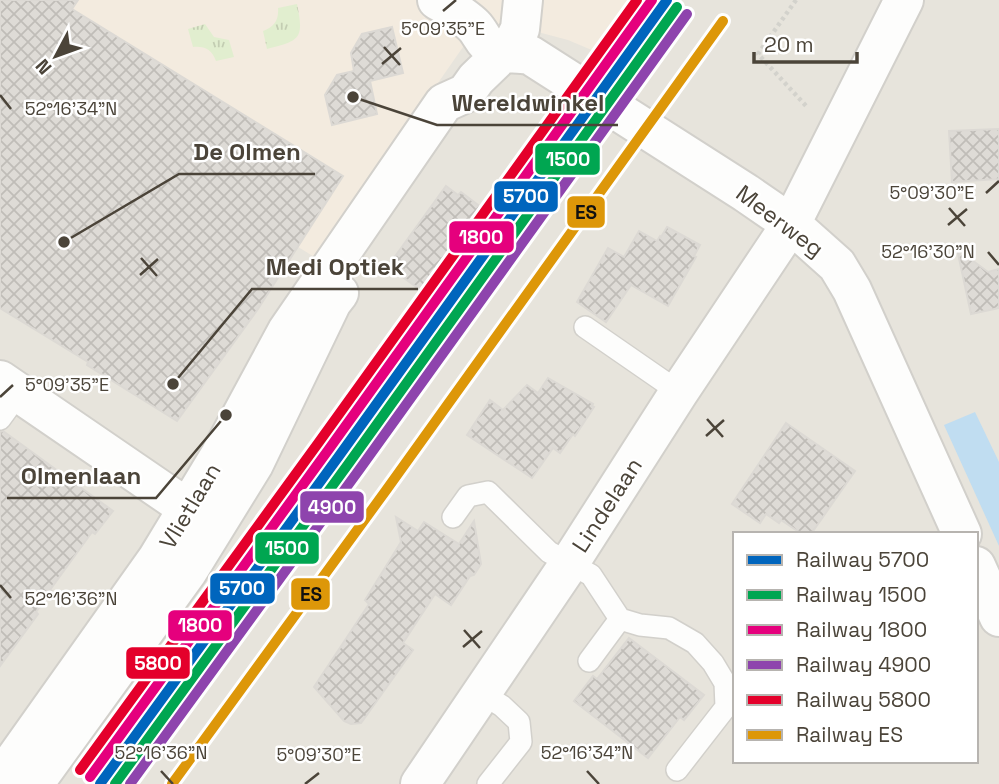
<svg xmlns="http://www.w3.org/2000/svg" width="999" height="784" font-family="'Space Grotesk',sans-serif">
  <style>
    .residential { fill: #e7e4dc; fill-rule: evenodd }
    .commercial { fill: #f3ebdf }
    .grass { fill: url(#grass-tufts) }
    .water { fill: #c0ddf1 }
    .building { fill: url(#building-cross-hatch); stroke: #dcd9d4; stroke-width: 2 }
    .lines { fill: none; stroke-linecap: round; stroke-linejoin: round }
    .lane-casing { stroke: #d2d0cb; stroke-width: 24 }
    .street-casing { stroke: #d2d0cb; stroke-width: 42 }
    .path { stroke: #d3d2cc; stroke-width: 4.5; stroke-dasharray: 3.5 3.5; stroke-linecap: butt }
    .lane { stroke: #fdfdfc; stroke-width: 21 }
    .street { stroke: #fdfdfc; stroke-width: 38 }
    .rail-1-casing { stroke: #fff; stroke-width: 16 }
    .rail-2-casing { stroke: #fff; stroke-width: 16 }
    .rail-3-casing { stroke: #fff; stroke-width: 16 }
    .rail-4-casing { stroke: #fff; stroke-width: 16 }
    .rail-5-casing { stroke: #fff; stroke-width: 16 }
    .rail-6-casing { stroke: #fff; stroke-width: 16 }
    .rail-1 { stroke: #0065bd; stroke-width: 10 }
    .rail-2 { stroke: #00a651; stroke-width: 10 }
    .rail-3 { stroke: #e5007d; stroke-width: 10 }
    .rail-4 { stroke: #8e44ad; stroke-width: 10 }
    .rail-5 { stroke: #e4002b; stroke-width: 10 }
    .rail-6 { stroke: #dd9709; stroke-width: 10 }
    .ticks { fill: none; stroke: #4b4439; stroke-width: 2.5 }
    .labels { text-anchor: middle; stroke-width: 5; stroke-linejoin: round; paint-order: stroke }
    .street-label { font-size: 23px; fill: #4b4439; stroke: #fff }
    .ticks-label { font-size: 18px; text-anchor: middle; fill: #4b4439; stroke: #fff; stroke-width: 5; stroke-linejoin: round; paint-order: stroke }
    .leader { fill: none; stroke: #4b4439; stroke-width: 2.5 }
    .callout-dot { fill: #4b4439; stroke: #fff; stroke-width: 2.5 }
    .callout-label { font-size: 24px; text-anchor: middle; font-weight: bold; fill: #4b4439; stroke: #fff; stroke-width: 5; stroke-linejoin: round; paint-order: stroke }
    .line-badge { stroke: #fff; stroke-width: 2.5 }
    .badge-label { font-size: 19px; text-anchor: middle; font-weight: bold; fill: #fff }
    .pale-badge-label { font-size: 19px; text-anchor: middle; font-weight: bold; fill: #111 }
  </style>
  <defs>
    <pattern id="grass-tufts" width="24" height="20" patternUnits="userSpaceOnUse" patternTransform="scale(1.75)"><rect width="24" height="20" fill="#e1eecf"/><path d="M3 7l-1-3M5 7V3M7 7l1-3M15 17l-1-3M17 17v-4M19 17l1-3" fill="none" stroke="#c3cdb2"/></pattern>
    <pattern id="building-cross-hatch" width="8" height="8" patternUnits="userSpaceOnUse" patternTransform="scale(1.75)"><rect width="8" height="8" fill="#dedbd6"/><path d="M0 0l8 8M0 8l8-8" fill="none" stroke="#c0bdb8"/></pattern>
  </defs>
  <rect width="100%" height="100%" fill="#f4f2ee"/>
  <!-- residential -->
  <path class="residential" d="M0,0H999V784H0ZM735,534H976V761H735Z"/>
  <!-- commercial -->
  <path class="commercial" d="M0,0H631L594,51L568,40L534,31L478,36L463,47L316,258L0,63Z"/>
  <!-- grass -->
  <path class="grass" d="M297,4C304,38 301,41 267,49L263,31C274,27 279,20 278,8Z
    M205,24L214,37L229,40L234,57L216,61C212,50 205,46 193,47L188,29Z"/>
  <!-- water -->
  <path class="water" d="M975,412L999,462V546L944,425Z"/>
  <!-- building -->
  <path class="building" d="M0,0H78L72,9L343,176L258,309L177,421L87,365L88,362L0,308Z
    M392,27L403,73L370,81L377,114L332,125L325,95L337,75L354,71L351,53L362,34Z
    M999,129V179L952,182L949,131Z
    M446,186L458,195L461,192L486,211L426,294L400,275L404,270L391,262Z
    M667,227L700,245L694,256L696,257L668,306L631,285L606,322L577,302L608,248L624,257L639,231L657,241L660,236L661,237Z
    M957,249L988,272L999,269V308L971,314Z
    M548,378L593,404L592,406L594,407L575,436L573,434L560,453L553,448L532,478L467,435L490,400L503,410L527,385L538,393Z
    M786,423L855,471L811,534H802L781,520L779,523L766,514L760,523L732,504Z
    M3,431L113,511L95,534L92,532L50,590L52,591L36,612L38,614L0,666V432Z
    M396,517L418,531L424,522L459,544L474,521L481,564L474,575L470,576L451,605L435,594L403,643L413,650L364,719L361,723L351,724L344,721L314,687L369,604L365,600L401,542Z
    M629,638L704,695L684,720L680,717L648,758L574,701L593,676L597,679Z"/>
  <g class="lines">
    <defs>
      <path id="lane" d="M585,327L679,392
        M0,419L19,393
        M453,517L468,496L488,492L549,552L591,575L620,619L640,625L669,628L695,643L713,663L725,683L726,707L677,770
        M589,661L620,619
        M481,693L502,706L519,722L521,742L488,784"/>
      <path id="street" d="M437,0C450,8 464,16 474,26C481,33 483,43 492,48C502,55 518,53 530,55L746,193L791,224L837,265L852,290L962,534
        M0,380L209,523
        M976,566L999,617
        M0,780L157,559L220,455L287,331L444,103L466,93L476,79L513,43L520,29L523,0
        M34,784L188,571L254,464L332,302L339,293
        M420,784L569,564L679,392L791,224L904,0"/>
    </defs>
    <!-- lane casing -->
    <use href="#lane" class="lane-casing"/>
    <!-- street casing -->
    <use href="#street" class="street-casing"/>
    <!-- path -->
    <path class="path" d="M796,0L758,54L808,108"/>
    <!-- lane -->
    <use href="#lane" class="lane"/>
    <!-- street -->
    <use href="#street" class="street"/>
    <defs>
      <path id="rail-1" d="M100,784L339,456L667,0"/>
      <path id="rail-2" d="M115,784L349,463L677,7"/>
      <path id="rail-3" d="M90,777L329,449L652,0"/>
      <path id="rail-4" d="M130,784L359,470L687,14"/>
      <path id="rail-5" d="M80,770L319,442L637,0"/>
      <path id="rail-6" d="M172,784L387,489L723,21"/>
    </defs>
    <!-- rail-1 casing -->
    <use href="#rail-1" class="rail-1-casing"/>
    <!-- rail-2 casing -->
    <use href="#rail-2" class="rail-2-casing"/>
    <!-- rail-3 casing -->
    <use href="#rail-3" class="rail-3-casing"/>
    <!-- rail-4 casing -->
    <use href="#rail-4" class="rail-4-casing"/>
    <!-- rail-5 casing -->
    <use href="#rail-5" class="rail-5-casing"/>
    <!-- rail-6 casing -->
    <use href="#rail-6" class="rail-6-casing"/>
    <!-- rail-1 -->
    <use href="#rail-1" class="rail-1"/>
    <!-- rail-2 -->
    <use href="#rail-2" class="rail-2"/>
    <!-- rail-3 -->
    <use href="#rail-3" class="rail-3"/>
    <!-- rail-4 -->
    <use href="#rail-4" class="rail-4"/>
    <!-- rail-5 -->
    <use href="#rail-5" class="rail-5"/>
    <!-- rail-6 -->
    <use href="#rail-6" class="rail-6"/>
  </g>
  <!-- ticks -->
  <path class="ticks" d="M443,11L456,0M384,47L400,65M382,64L401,48M0,95L11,109M986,193L999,181M949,208L965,226M948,225L967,209M988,252L999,265M141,258L157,276M140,275L158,259M0,397L13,385M707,419L723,437M706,436L724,420M0,585L11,598M464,630L480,648M463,647L482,631M161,771L173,784M587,771L599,784M305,784L319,773"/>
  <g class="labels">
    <!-- street labels -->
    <g class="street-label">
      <text transform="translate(780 221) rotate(37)" y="8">Meerweg</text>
      <text transform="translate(607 505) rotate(-57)" y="8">Lindelaan</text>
      <text transform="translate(190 506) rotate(-59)" y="8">Vlietlaan</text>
    </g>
  </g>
  <g class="ticks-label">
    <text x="443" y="35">5°09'35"E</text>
    <text x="71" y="115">52°16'34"N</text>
    <text x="932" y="199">5°09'30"E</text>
    <text x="928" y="258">52°16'30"N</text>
    <text x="67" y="391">5°09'35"E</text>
    <text x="71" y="605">52°16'36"N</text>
    <text x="161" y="759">52°16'36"N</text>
    <text x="587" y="759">52°16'34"N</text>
    <text x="319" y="761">5°09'30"E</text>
  </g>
  <!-- callouts -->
  <path class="leader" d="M353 97L437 125H618M64 242L179 174H315M173 384L252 289H418M226 415L156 498H7"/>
  <g class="callout-dot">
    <circle cx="353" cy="97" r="7"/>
    <circle cx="64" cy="242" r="7"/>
    <circle cx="173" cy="384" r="7"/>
    <circle cx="226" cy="415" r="7"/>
  </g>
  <g class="callout-label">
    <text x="528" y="111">Wereldwinkel</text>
    <text x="247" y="160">De Olmen</text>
    <text x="335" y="275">Medi Optiek</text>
    <text x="81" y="484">Olmenlaan</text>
  </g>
  <g class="line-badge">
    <rect x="534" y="142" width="67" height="34" rx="7" fill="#00a651"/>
    <rect x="493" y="180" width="66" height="33" rx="7" fill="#0065bd"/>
    <rect x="566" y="195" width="40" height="34" rx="7" fill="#dd9709"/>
    <rect x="448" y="220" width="67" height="34" rx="7" fill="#e5007d"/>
    <rect x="299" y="490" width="66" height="34" rx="7" fill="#8e44ad"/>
    <rect x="254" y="531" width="66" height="34" rx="7" fill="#00a651"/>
    <rect x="209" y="572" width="67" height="33" rx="7" fill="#0065bd"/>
    <rect x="290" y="577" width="41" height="34" rx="7" fill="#dd9709"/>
    <rect x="167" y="609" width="66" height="33" rx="7" fill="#e5007d"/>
    <rect x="125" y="646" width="66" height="34" rx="7" fill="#e4002b"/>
  </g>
  <g class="badge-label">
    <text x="568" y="166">1500</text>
    <text x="526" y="203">5700</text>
    <text x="481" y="244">1800</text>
    <text x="332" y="514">4900</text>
    <text x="287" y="555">1500</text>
    <text x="242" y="595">5700</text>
    <text x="200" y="632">1800</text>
    <text x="158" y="670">5800</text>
  </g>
  <g class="pale-badge-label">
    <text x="586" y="219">ES</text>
    <text x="311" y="601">ES</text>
  </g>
  <!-- legend -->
  <rect x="733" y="532" width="245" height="231" fill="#ffffff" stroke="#b7b4b0" stroke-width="2"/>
  <rect x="747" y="555" width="35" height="10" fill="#0065bd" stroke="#b7b4b0" stroke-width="2"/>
  <text x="796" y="567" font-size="21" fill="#4b4439">Railway 5700</text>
  <rect x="747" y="590" width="35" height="10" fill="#00a651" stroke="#b7b4b0" stroke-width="2"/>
  <text x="796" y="602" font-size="21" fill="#4b4439">Railway 1500</text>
  <rect x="747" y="625" width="35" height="10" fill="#e5007d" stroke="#b7b4b0" stroke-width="2"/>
  <text x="796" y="637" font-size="21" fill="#4b4439">Railway 1800</text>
  <rect x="747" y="660" width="35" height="10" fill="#8e44ad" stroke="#b7b4b0" stroke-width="2"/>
  <text x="796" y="672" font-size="21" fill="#4b4439">Railway 4900</text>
  <rect x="747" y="695" width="35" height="10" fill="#e4002b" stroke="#b7b4b0" stroke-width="2"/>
  <text x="796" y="707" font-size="21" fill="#4b4439">Railway 5800</text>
  <rect x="747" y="730" width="35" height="10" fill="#dd9709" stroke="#b7b4b0" stroke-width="2"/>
  <text x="796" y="742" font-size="21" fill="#4b4439">Railway ES</text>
  <!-- north arrow -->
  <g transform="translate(56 56) rotate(229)" stroke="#ffffff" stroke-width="5" paint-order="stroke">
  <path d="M0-5L12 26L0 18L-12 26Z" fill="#4b4439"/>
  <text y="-10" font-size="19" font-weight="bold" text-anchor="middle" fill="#4b4439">N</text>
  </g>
  <!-- scale -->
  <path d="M754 52v10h103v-10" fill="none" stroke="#4b4439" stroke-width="3.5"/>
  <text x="764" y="52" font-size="21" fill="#4b4439" stroke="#ffffff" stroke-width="5" paint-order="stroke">20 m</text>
</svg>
